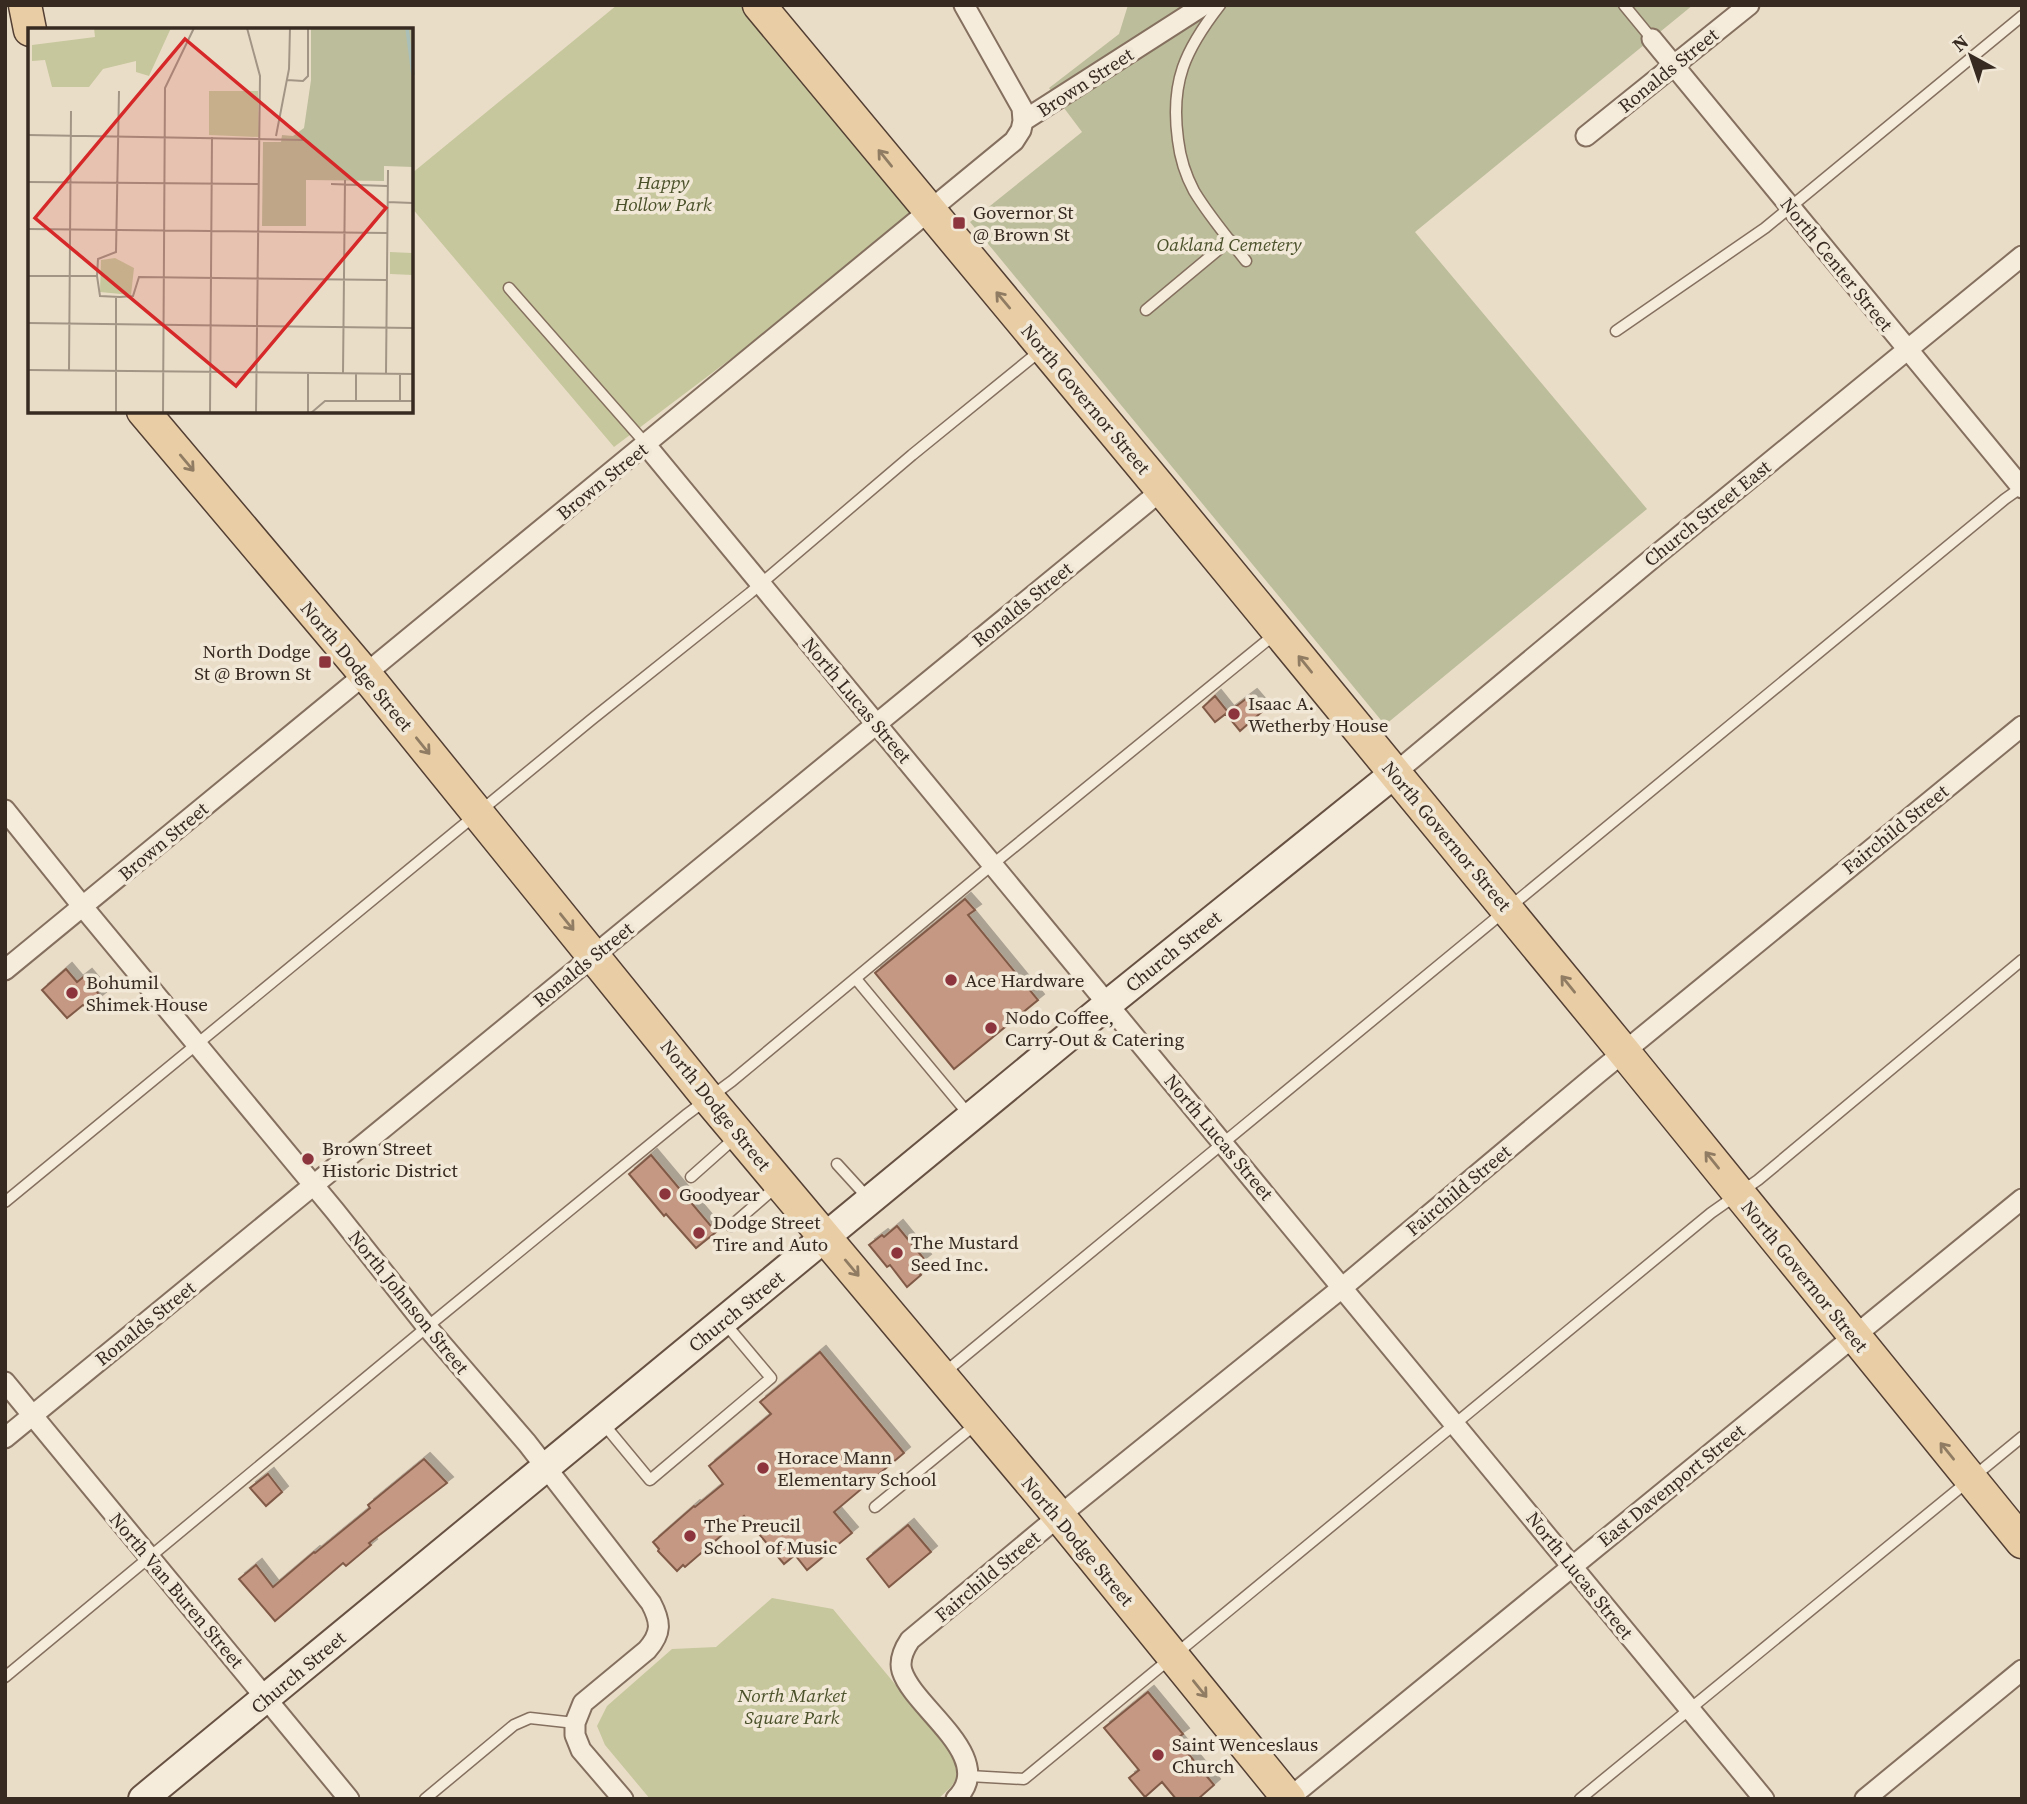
<svg xmlns="http://www.w3.org/2000/svg" width="2027" height="1804" font-family="'Source Serif 4',serif">
  <style>
    .green { fill: #c6c79d }
    .cemetery { fill: #bcbd9b }
    .building { fill: #c49882; stroke: #815a47; stroke-width: 2; filter: url(#shadow) }
    .lines { fill: none; stroke-linecap: round; stroke-linejoin: round }
    .lane-casing { stroke: #85705f; stroke-width: 13 }
    .street-casing { stroke: #85705f; stroke-width: 23 }
    .secondary-casing { stroke: #675142; stroke-width: 32 }
    .primary-casing { stroke: #533f33; stroke-width: 35 }
    .lane { stroke: #f6ecdb; stroke-width: 10 }
    .street { stroke: #f6ecdb; stroke-width: 19 }
    .secondary { stroke: #f6ecdb; stroke-width: 28 }
    .primary { stroke: #e9cea5; stroke-width: 32 }
    .oneway { stroke: #907c63 }
    .poi-dot { fill: #8d353d; stroke: #f2e8d7; stroke-width: 2.5 }
    .labels { text-anchor: middle; stroke-width: 7; stroke-linejoin: round; paint-order: stroke }
    .street-label { font-size: 19px; fill: #362a21; stroke: #f2e8d7 }
    .park-label { font-size: 19px; font-style: italic; fill: #4a512a; stroke: #f2e8d7 }
    .poi-label { font-size: 19px; fill: #362a21; stroke: #f2e8d7; text-anchor: start }
    .inset-river { fill: none; stroke: #a9bfb7; stroke-width: 3.5 }
    .inset-road { fill: none; stroke: #a29585; stroke-width: 2 }
    .view { fill: #d62828; fill-opacity: 0.15; stroke: #d62828; stroke-width: 3.5 }
    .inset-edge { fill: none; stroke: #362a21; stroke-width: 3.5 }
  </style>
  <defs>
    <filter id="shadow"><feDropShadow dx="6" dy="-6" stdDeviation="0" flood-color="#0004"/></filter>
  </defs>
  <rect width="100%" height="100%" fill="#eaddc8"/>
  <!-- green -->
  <path class="green" d="M617,5H741L928,210L614,447L411,207V174Z
    M772,1598L833,1609L956,1758L960,1773L951,1787L938,1799H650L605,1745L597,1726L607,1706L672,1649L716,1647Z"/>
  <!-- cemetery -->
  <path class="cemetery" d="M1128,5H1693L1415,232L1647,509L1385,725L970,222L1082,132L1049,88L1119,34Z"/>
  <!-- building -->
  <path class="building" d="M1251,695L1264,710L1240,731L1226,714Z
    M1215,696L1228,712L1215,722L1203,707Z
    M965,899L975,910L968,915L1038,1000L954,1069L875,973Z
    M66,969L77,982L86,975L97,988L95,989L101,997L87,1009L83,1005L67,1018L42,990Z
    M651,1155L716,1232L696,1248L666,1214L664,1216L629,1174Z
    M897,1226L925,1260L915,1268L921,1275L907,1287L890,1265L887,1267L869,1245L882,1235L884,1237Z
    M820,1352L904,1453L834,1512L852,1533L807,1570L795,1555L784,1564L744,1516L685,1567L683,1565L677,1571L658,1551L659,1549L653,1542L694,1506L695,1507L723,1484L709,1466L771,1414L760,1402Z
    M424,1459L447,1483L369,1543L371,1545L346,1566L343,1563L275,1621L239,1579L256,1565L273,1587L314,1552L315,1553L370,1508L368,1505Z
    M268,1474L282,1492L266,1506L250,1488Z
    M908,1525L931,1552L889,1587L867,1559Z
    M1148,1692L1183,1734L1176,1739L1214,1785L1198,1799H1176L1162,1782L1145,1797L1129,1778L1139,1770L1104,1728Z"/>
  <g class="lines">
    <defs>
      <path id="lane" d="M1220,5C1185,50 1170,82 1178,140C1180,157 1186,176 1194,191C1209,216 1228,238 1246,261
        M1624,5L1652,39
        M509,288L646,444
        M1146,310L1230,240
        M1616,331L1765,228L2022,16
        M856,979L970,1116
        M837,1164L868,1198
        M691,1177L736,1137
        M5,1202L591,720L750,593L912,455L1040,351
        M731,1226L777,1186
        M944,1373L2005,499L2022,487
        M602,1422L650,1480L771,1378L724,1322
        M875,1507L976,1424
        M5,1677L427,1327L686,1115L732,1081L993,864L1275,634
        M969,1776L1024,1779L1711,1213L1758,1180L2022,960
        M425,1799L514,1725L530,1718L575,1723
        M1580,1799L2022,1437"/>
      <path id="street" d="M964,5L1022,108L1023,121
        M1652,39L2022,488
        M1586,136L1749,5
        M646,445L1764,1799
        M1395,773L1660,552L2022,256
        M5,810L83,907L335,1211L427,1327L527,1443L651,1603C661,1622 662,1633 647,1650L583,1703L575,1723V1735L581,1750L623,1799
        M5,970L1014,141L1021,130L1023,121L1204,5
        M5,1382L349,1799
        M5,1438L1162,490
        M956,1799C998,1757 914,1709 902,1671C899,1661 904,1649 910,1640L1059,1516L1343,1287L1597,1074L2022,726
        M1288,1799L2022,1199
        M1865,1799L2022,1670"/>
      <path id="secondary" d="M143,1799L1108,1004L1395,773"/>
      <path id="primary" d="M25,5L30,30
        M759,5L1162,490L1624,1052L2022,1542
        M143,411L365,674L708,1098L1059,1516L1289,1799"/>
    </defs>
    <!-- lane casing -->
    <use href="#lane" class="lane-casing"/>
    <!-- street casing -->
    <use href="#street" class="street-casing"/>
    <!-- secondary casing -->
    <use href="#secondary" class="secondary-casing"/>
    <!-- primary casing -->
    <use href="#primary" class="primary-casing"/>
    <!-- lane -->
    <use href="#lane" class="lane"/>
    <!-- street -->
    <use href="#street" class="street"/>
    <!-- secondary -->
    <use href="#secondary" class="secondary"/>
    <!-- primary -->
    <use href="#primary" class="primary"/>
  </g>
  <!-- one-way arrows -->
  <defs><path id="oneway-shaft" d="M-6 0H5M1.5-3L5.5 0L1.5 3" fill="none" stroke-width="1.6" stroke-linecap="round" stroke-linejoin="round" transform="scale(1.75)"/></defs>
  <g class="oneway">
    <use href="#oneway-shaft" transform="translate(885 158) rotate(-129)"/>
    <use href="#oneway-shaft" transform="translate(1003 300) rotate(-130)"/>
    <use href="#oneway-shaft" transform="translate(187 463) rotate(50)"/>
    <use href="#oneway-shaft" transform="translate(1305 664) rotate(-129)"/>
    <use href="#oneway-shaft" transform="translate(423 746) rotate(51)"/>
    <use href="#oneway-shaft" transform="translate(567 922) rotate(51)"/>
    <use href="#oneway-shaft" transform="translate(1568 984) rotate(-129)"/>
    <use href="#oneway-shaft" transform="translate(1712 1160) rotate(-129)"/>
    <use href="#oneway-shaft" transform="translate(852 1268) rotate(50)"/>
    <use href="#oneway-shaft" transform="translate(1947 1451) rotate(-129)"/>
    <use href="#oneway-shaft" transform="translate(1200 1689) rotate(51)"/>
  </g>
  <!-- markers -->
  <g class="poi-dot">
    <rect x="952" y="216" width="14" height="14" rx="3.5"/>
    <rect x="318" y="655" width="14" height="14" rx="3.5"/>
    <circle cx="1234" cy="714" r="7"/>
    <circle cx="951" cy="980" r="7"/>
    <circle cx="72" cy="993" r="7"/>
    <circle cx="991" cy="1028" r="7"/>
    <circle cx="308" cy="1159" r="7"/>
    <circle cx="665" cy="1194" r="7"/>
    <circle cx="699" cy="1233" r="7"/>
    <circle cx="897" cy="1253" r="7"/>
    <circle cx="763" cy="1468" r="7"/>
    <circle cx="690" cy="1536" r="7"/>
    <circle cx="1158" cy="1755" r="7"/>
  </g>
  <g class="labels">
    <!-- street labels -->
    <g class="street-label">
      <text transform="translate(1668 70) rotate(-39)" y="7">Ronalds Street</text>
      <text transform="translate(1085 82) rotate(-33)" y="7">Brown Street</text>
      <text transform="translate(1837 264) rotate(51)" y="7">North Center Street</text>
      <text transform="translate(1086 399) rotate(50)" y="7">North Governor Street</text>
      <text transform="translate(602 481) rotate(-39)" y="7">Brown Street</text>
      <text transform="translate(1707 513) rotate(-39)" y="7">Church Street East</text>
      <text transform="translate(1022 604) rotate(-39)" y="7">Ronalds Street</text>
      <text transform="translate(357 666) rotate(50)" y="7">North Dodge Street</text>
      <text transform="translate(857 700) rotate(50)" y="7">North Lucas Street</text>
      <text transform="translate(1895 829) rotate(-39)" y="7">Fairchild Street</text>
      <text transform="translate(1447 836) rotate(50)" y="7">North Governor Street</text>
      <text transform="translate(163 841) rotate(-40)" y="7">Brown Street</text>
      <text transform="translate(1173 951) rotate(-39)" y="7">Church Street</text>
      <text transform="translate(583 964) rotate(-39)" y="7">Ronalds Street</text>
      <text transform="translate(716 1105) rotate(51)" y="7">North Dodge Street</text>
      <text transform="translate(1219 1137) rotate(50)" y="7">North Lucas Street</text>
      <text transform="translate(1458 1190) rotate(-40)" y="7">Fairchild Street</text>
      <text transform="translate(1805 1276) rotate(51)" y="7">North Governor Street</text>
      <text transform="translate(409 1302) rotate(51)" y="7">North Johnson Street</text>
      <text transform="translate(736 1311) rotate(-39)" y="7">Church Street</text>
      <text transform="translate(145 1323) rotate(-39)" y="7">Ronalds Street</text>
      <text transform="translate(1671 1485) rotate(-39)" y="7">East Davenport Street</text>
      <text transform="translate(1078 1541) rotate(50)" y="7">North Dodge Street</text>
      <text transform="translate(1580 1575) rotate(51)" y="7">North Lucas Street</text>
      <text transform="translate(987 1576) rotate(-40)" y="7">Fairchild Street</text>
      <text transform="translate(177 1590) rotate(50)" y="7">North Van Buren Street</text>
      <text transform="translate(298 1672) rotate(-40)" y="7">Church Street</text>
    </g>
    <!-- park labels -->
    <g class="park-label">
      <text x="663" y="189">Happy<tspan x="663" dy="22">Hollow Park</tspan></text>
      <text x="1229" y="251">Oakland Cemetery</text>
      <text x="792" y="1702">North Market<tspan x="792" dy="22">Square Park</tspan></text>
    </g>
    <!-- poi labels -->
    <g class="poi-label">
      <text x="973" y="219">Governor St<tspan x="973" dy="22">@ Brown St</tspan></text>
      <text x="311" y="658" text-anchor="end">North Dodge<tspan x="311" dy="22">St @ Brown St</tspan></text>
      <text x="1248" y="710">Isaac A.<tspan x="1248" dy="22">Wetherby House</tspan></text>
      <text x="965" y="987">Ace Hardware</text>
      <text x="86" y="989">Bohumil<tspan x="86" dy="22">Shimek House</tspan></text>
      <text x="1005" y="1024">Nodo Coffee,<tspan x="1005" dy="22">Carry-Out &amp; Catering</tspan></text>
      <text x="322" y="1155">Brown Street<tspan x="322" dy="22">Historic District</tspan></text>
      <text x="679" y="1201">Goodyear</text>
      <text x="713" y="1229">Dodge Street<tspan x="713" dy="22">Tire and Auto</tspan></text>
      <text x="911" y="1249">The Mustard<tspan x="911" dy="22">Seed Inc.</tspan></text>
      <text x="777" y="1464">Horace Mann<tspan x="777" dy="22">Elementary School</tspan></text>
      <text x="704" y="1532">The Preucil<tspan x="704" dy="22">School of Music</tspan></text>
      <text x="1172" y="1751">Saint Wenceslaus<tspan x="1172" dy="22">Church</tspan></text>
    </g>
  </g>
  <!-- overview -->
  <g transform="translate(28 28)">
    <rect width="385" height="385" fill="#eaddc8"/>
    <path d="M66,0H143L121,48L108,44V33L75,41L61,59H24L17,32L4,33V17L67,9ZM181,63H230L231,109L181,107ZM385,219V247L362,246V224L384,225ZM87,230L106,240L103,267L72,264L73,232Z" fill="#c6c79d"/>
    <path d="M283,0H385V139L356,138V153L278,152V198H234L235,114H253L254,107L265,108L276,100L283,52Z" fill="#bcbd9b"/>
    <path class="inset-river" d="M379,0L385,47"/>
    <path class="inset-road" d="M219,0L232,48L228,385M259,52L275,53L280,48V0M0,107L277,112M248,108L261,41L262,0M0,154L231,156M303,156L359,158M359,174L385,175M0,201L359,205M0,248H69L72,268L92,269L105,268L111,249L358,252M69,248L70,231L88,224L91,63M0,295L385,300M0,342L385,346M41,343L43,83M280,345V385M315,345L317,152M328,345V373M358,346L360,142M372,373V346M88,385V269M135,385L137,60L166,0M182,385L184,109M283,385L297,373H385"/>
    <path class="view" d="M157,11L358,180L208,358L7,190Z"/>
    <rect width="385" height="385" class="inset-edge"/>
  </g>
  <!-- border -->
  <rect width="2027" height="1804" fill="none" stroke="#362a21" stroke-width="14"/>
  <!-- north arrow -->
  <g transform="translate(1971 56) rotate(320)" stroke="#f2e8d7" stroke-width="5" paint-order="stroke">
  <path d="M0-5L12 26L0 18L-12 26Z" fill="#362a21"/>
  <text y="-10" font-size="19" font-weight="bold" text-anchor="middle" fill="#362a21">N</text>
  </g>
</svg>
